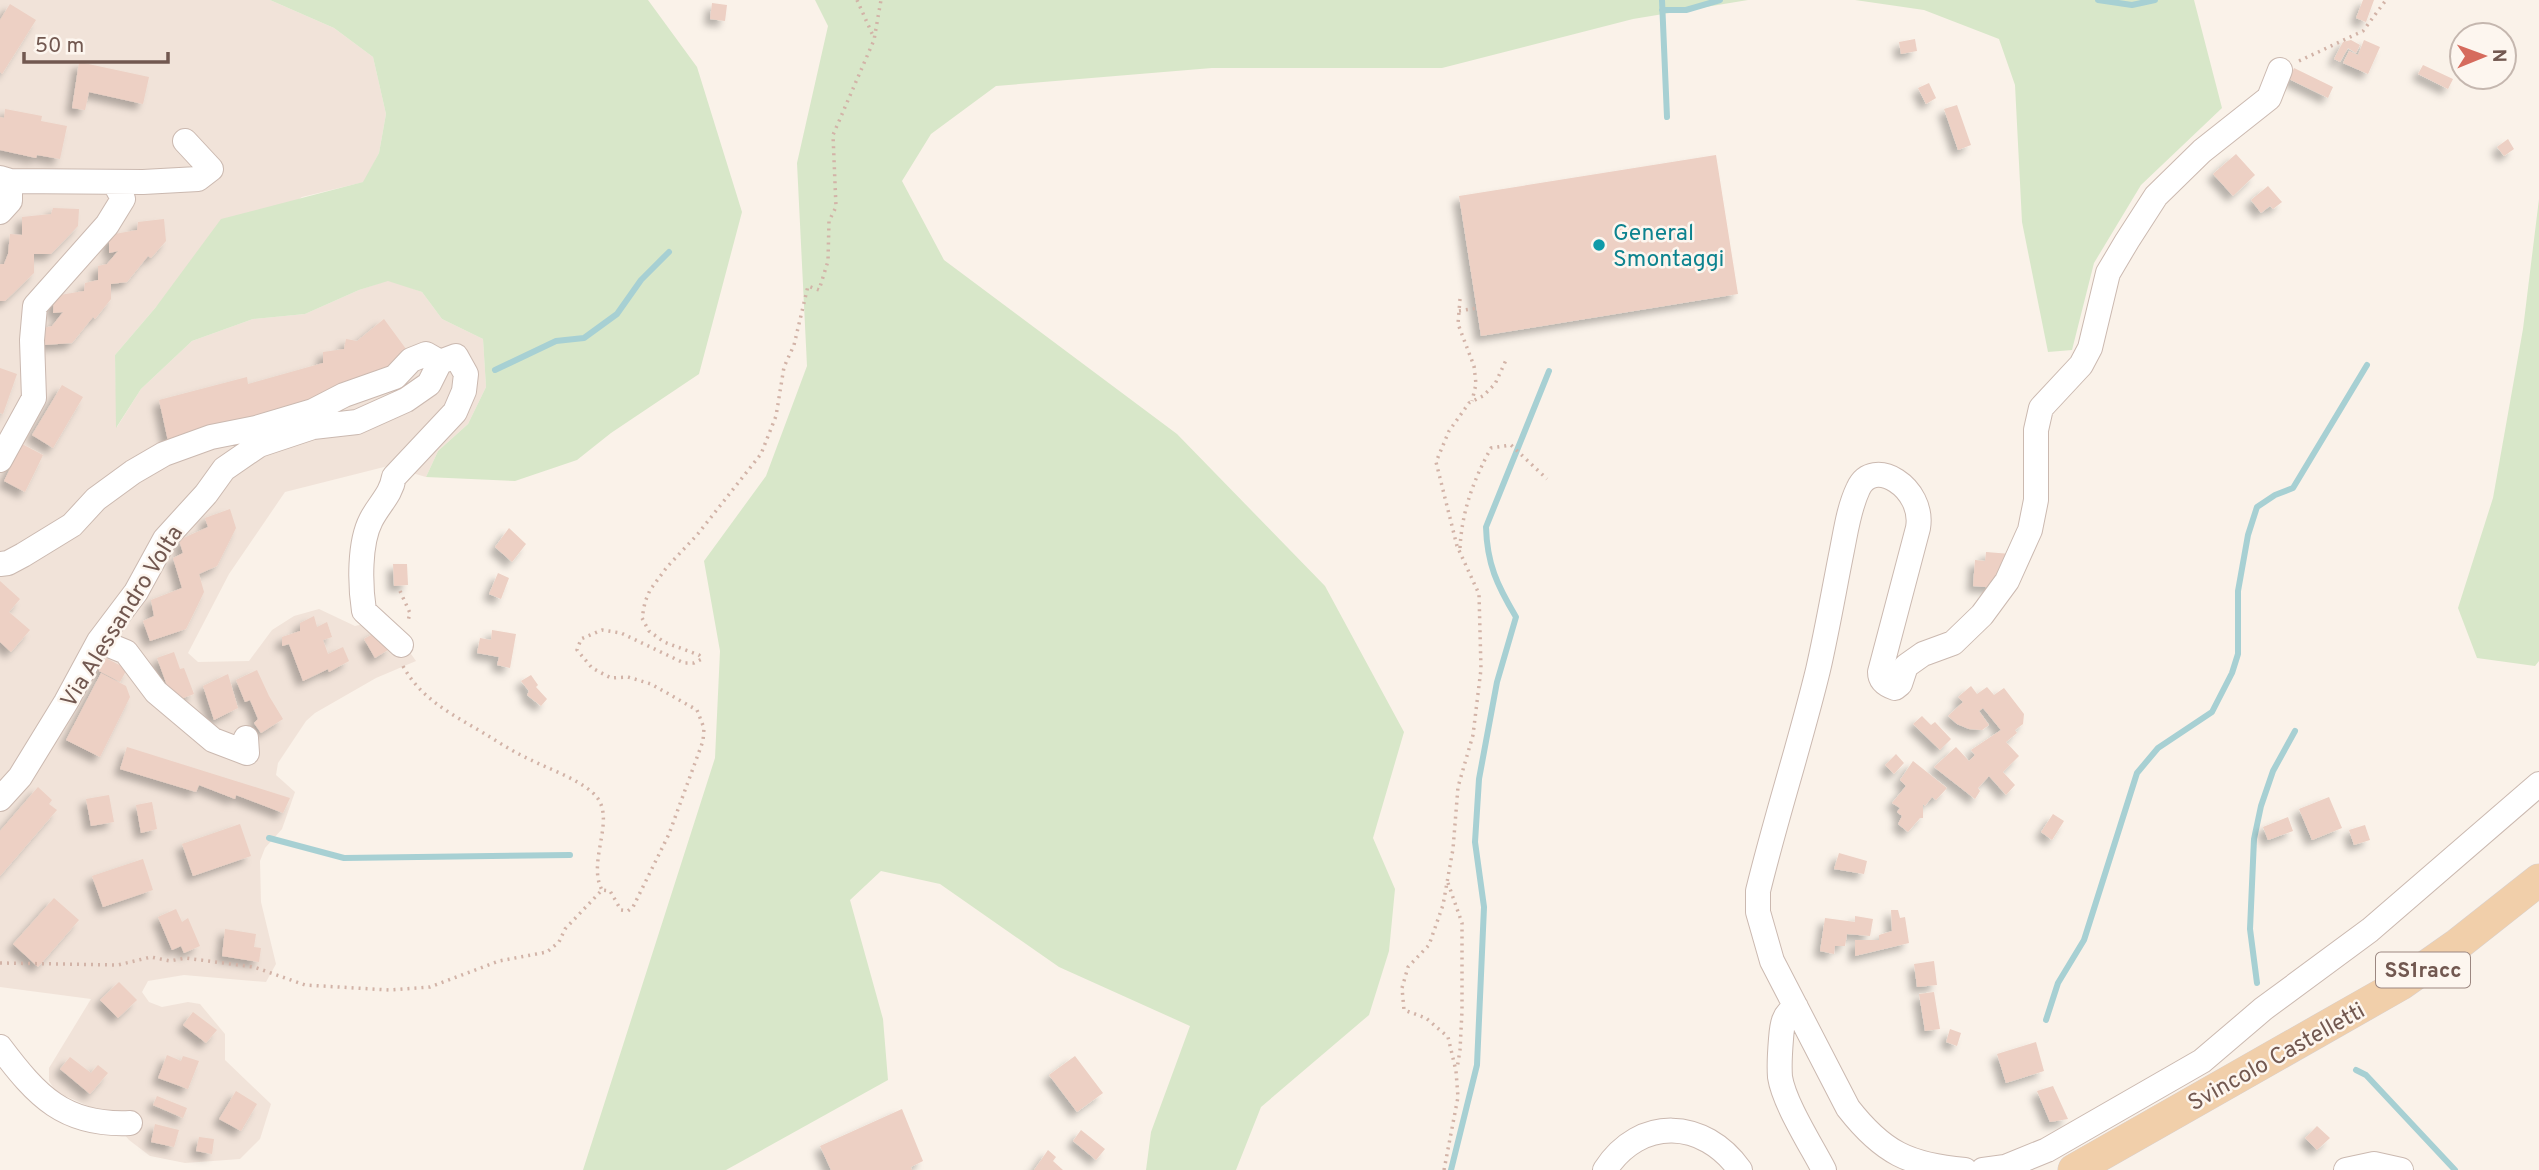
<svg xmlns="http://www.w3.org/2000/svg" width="2539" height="1170" font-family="Overpass,sans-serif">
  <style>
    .residential { fill: #f1e3d9 }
    .green { fill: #d8e7c9 }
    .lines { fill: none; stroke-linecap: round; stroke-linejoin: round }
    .stream { stroke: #a7d0d3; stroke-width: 6 }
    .building { fill: #edd0c4; filter: url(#shadow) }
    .minor-casing { stroke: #cbb9b0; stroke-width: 26 }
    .major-casing { stroke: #d8d0ce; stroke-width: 33 }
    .path { stroke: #d2b3a7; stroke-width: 3.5; stroke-dasharray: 2 5; stroke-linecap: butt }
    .minor { stroke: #fff; stroke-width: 24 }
    .major { stroke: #f1cfaa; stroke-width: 32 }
    .culture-dot { fill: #0f9aa8; stroke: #fdf6ef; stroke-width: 2.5 }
    .labels { text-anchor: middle; stroke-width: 5; stroke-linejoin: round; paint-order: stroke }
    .shield { fill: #fdf6ef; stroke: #9c8780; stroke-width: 2 }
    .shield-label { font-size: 21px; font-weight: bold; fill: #725850 }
    .culture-label { font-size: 23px; fill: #0d838f; stroke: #fdf6ef; text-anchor: start }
    .street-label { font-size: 23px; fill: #725850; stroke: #fdf6ef }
  </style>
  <defs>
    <filter id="shadow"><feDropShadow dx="-6" dy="6" stdDeviation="3.5" flood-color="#0004"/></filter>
  </defs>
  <rect width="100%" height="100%" fill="#faf2e9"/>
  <!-- residential -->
  <path class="residential" d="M0,0H270L334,28L373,57L386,114L379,153L364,182L302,197L156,307L115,355L117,427L141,389L192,341L253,319L305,314L359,290L389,280L422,292L442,319L483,339L486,387L468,424L438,451L426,477L388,466L285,492L229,574L188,653L198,662L249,661L272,630L294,616L319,609L355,626L386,619L416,661L376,678L315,713L306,721L278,763L276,775L295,792L282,829L265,848L260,861L261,902L276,964L266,982L184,975L148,981L142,992L149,1002L162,1007L188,1002L200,1004L225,1034V1060L271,1104L260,1139L240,1159L185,1163L150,1156L129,1140L112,1120L102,1112L56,1092L49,1081V1068L91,999L0,987Z"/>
  <!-- green -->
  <path class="green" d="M270,0H648L697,67L742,212L699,374L611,433L577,460L515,481L426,477L438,451L468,424L486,387L483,339L442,319L422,292L388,281L359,290L305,314L253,319L192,341L141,389L116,428L115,355L156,307L221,219L363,182L379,153L386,114L373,57L334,28Z
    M815,0H1748L1633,19L1442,68H1212L996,86L931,134L902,181L944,260L1177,434L1325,586L1404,732L1373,838L1395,889L1389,951L1369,1015L1261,1107L1236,1170H1146L1151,1132L1190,1026L1059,967L940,884L881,871L850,900L883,1019L888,1080L726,1170H583L715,758L720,651L704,561L766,476L807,366L797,163L828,26Z
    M1855,0H2194L2222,108L2141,185L2094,263L2072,350L2048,352L2022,222L2015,85L1999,39L1924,10Z
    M2539,199V661L2535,666L2477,658L2458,608L2493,498L2523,329Z"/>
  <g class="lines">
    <!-- stream -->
    <path class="stream" d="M1662,0L1667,117
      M2098,0L2132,5L2155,0
      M1662,10H1686L1720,0
      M495,370L556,341L584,338L617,314L641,280L669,252
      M269,838L344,858L570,855
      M2257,983L2250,929L2254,839L2261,806L2273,771L2295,731
      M2046,1020L2058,983L2084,940L2137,773L2158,748L2212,712L2232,673L2238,654V591L2248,535L2257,507L2275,495L2293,488L2367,365
      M2356,1070L2366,1075L2455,1170
      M1451,1170L1477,1065L1484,907L1475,842L1479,779L1497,682L1516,617C1497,585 1487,564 1486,527L1549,371"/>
  </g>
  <!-- building -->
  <path class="building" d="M2363,0H2374L2366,22L2356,18Z
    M712,3L727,5L725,21L710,19Z
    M10,4L36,20L2,74L0,72V20Z
    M1915,39L1917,51L1901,54L1899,42Z
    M2351,40L2360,45L2356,53L2348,48L2340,62L2334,59L2343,42Z
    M2364,40L2380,47L2368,74L2343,63L2349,51L2358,55Z
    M79,62L149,77L143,104L89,92L85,110L72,108Z
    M2423,65L2453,79L2448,89L2418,74Z
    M2294,68L2333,87L2328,98L2289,79Z
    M1929,83L1936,98L1926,104L1918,88Z
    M1957,105L1971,145L1958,150L1944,109Z
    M5,109L42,116L41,121L67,126L60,159L37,155L36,158L0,150V117L4,118Z
    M2508,139L2514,149L2504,156L2497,147Z
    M2236,154L2255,175L2233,196L2213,174Z
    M1716,155L1738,294L1481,336L1459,196Z
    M2268,186L2282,202L2273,209L2270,206L2261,213L2251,200Z
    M53,208L79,209L78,226L51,254H34V273L5,301H0V264H4L8,254L10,234L22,235V217L51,214Z
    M164,219L166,241L151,258L148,256L127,282L111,284V299L95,319L93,317L72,343L44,345V328L52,326L63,312L53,313L54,296L84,291L85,283L98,280V266L107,264L118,251L109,253V235L137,230L138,222Z
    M384,319L409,353L372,380L331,388L333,400L168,441L159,400L247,377L248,384L323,363V352L344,349L346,339L357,341Z
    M0,368L17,374L3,414L0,413Z
    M62,385L83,397L53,448L32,435Z
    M22,444L43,455L25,492L4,481Z
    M230,509L236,528L217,566L199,574L204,592L186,629L150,641L143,621L154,616L151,600L182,588L173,558L183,553L179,540L208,527L205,518Z
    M509,528L526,544L512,562L495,547Z
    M1986,552L2011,554L1997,588L1973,586L1975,560L1985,561Z
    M393,564H407L408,585L394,586Z
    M498,573L509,578L501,599L489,594Z
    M0,581L20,599L9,612L30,630L11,652L0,642Z
    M314,616L317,627L327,622L332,637L323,640L328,654L343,647L349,661L329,672L328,669L303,681L289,644L282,646V637L300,631V623Z
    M380,630L391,648L375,658L364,639Z
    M492,630L516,634L510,668L497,665L499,657L477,653L480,638L491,640Z
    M174,652L180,669L184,668L194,694L173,702L157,658Z
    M106,658L127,669L120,682L99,671Z
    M257,670L269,696L283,719L261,733L254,723L258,719L250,700L245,702L236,680Z
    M101,673L126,686L130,697L100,757L66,740Z
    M228,674L238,708L214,720L203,686Z
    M531,675L538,685L536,687L547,699L541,706L527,695L529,691L521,681Z
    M1971,686L1977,694L1987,687L1994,695L2004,688L2024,714L2023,724L2015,730L2017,733L2006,742L2019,756L2003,772L2015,785L2006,795L1989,776L1978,788L1980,791L1975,799L1934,767L1956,747L1969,761L1975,755L1971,750L2001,730L1983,708L1979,711L1989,725L1982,730L1969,729L1957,724L1948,716L1963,702L1958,697Z
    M1922,716L1931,725L1935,722L1951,739L1940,750L1913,724Z
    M127,747L290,798L283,813L236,795L235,799L199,785L196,792L120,769Z
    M1896,754L1904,763L1894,774L1885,765Z
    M1913,761L1947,788L1936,800L1932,797L1925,806L1923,804V818H1920L1908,832L1898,824L1902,816L1897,812L1900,808L1892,803L1906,786L1900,780Z
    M38,787L52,800L49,804L57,810L0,876V831Z
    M109,795L114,822L91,826L86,799Z
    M2329,797L2342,828L2312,840L2299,809Z
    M152,802L157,829L141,833L136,805Z
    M2053,814L2064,821L2052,840L2041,832Z
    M2288,817L2293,831L2268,840L2263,827Z
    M240,824L251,856L193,876L182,844Z
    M2365,825L2370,840L2354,845L2349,830Z
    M1839,853L1867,861L1864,874L1834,869Z
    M143,859L153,890L103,907L92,876Z
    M54,898L79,920L38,967L13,944Z
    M176,909L182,922L188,918L200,946L184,953L181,946L172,950L158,917Z
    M1891,910H1898L1900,918L1905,917L1909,943L1855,956V940H1879V935L1892,931Z
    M1855,916L1873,919L1870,936L1847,934L1845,946H1835L1834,954L1820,951L1825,918L1855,922Z
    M225,929L256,934L254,947L261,948L259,962L222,956Z
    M1934,961L1937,985L1917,987L1914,964Z
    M119,982L137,1000L118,1018L100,1000Z
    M1934,992L1940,1029L1925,1031L1919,994Z
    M193,1012L217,1030L206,1043L183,1025Z
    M1950,1029L1961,1033L1957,1046L1946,1042Z
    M2036,1042L2044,1071L2006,1083L1997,1054Z
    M167,1055L181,1061L183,1056L199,1061L188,1089L158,1078Z
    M1075,1056L1103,1093L1077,1112L1049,1075Z
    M70,1057L91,1073L98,1065L108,1073L90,1094L60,1069Z
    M2053,1086L2068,1119L2050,1122L2037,1091Z
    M236,1091L257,1104L241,1131L219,1119Z
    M157,1096L187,1108L183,1118L153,1105Z
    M902,1109L923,1161L911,1167L912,1170H831L820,1146Z
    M155,1124L179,1130L174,1147L151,1142Z
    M2317,1126L2330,1138L2317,1150L2305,1138Z
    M1081,1130L1105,1149L1096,1160L1073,1141Z
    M199,1137L214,1139L212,1154L196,1151Z
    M1048,1150L1056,1157L1053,1161L1063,1170H1034Z"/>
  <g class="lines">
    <defs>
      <path id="minor" d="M0,178L10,181L143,182L198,179L211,169L185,141
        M0,212L10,201V181
        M0,460L34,398L32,340L35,306L107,225L123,199L114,182
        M0,564L8,563L23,555L72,525L96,499L133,472L164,454L211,437L256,428L313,411L344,395L395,377L411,360L426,354L440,362
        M99,641L126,652L156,692L213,740L247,753L246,738
        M401,645L364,611C360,585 359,543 371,520C379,504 391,495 394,477L455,412L464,391L466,374L456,356L440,362
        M0,799L20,777L66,702L99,641L136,592L165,539L206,494L224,469L259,445L313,427L357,422L406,400L429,384L440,362
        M1796,1007C1783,1014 1782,1025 1781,1039C1780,1051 1779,1064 1780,1077C1784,1103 1811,1145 1824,1170
        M0,1047C37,1096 64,1126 130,1123
        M1605,1170C1640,1116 1704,1119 1740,1170
        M1965,1170C1909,1165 1883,1153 1848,1108L1772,961L1758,912V891C1776,817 1800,744 1818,670C1827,631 1834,590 1842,550C1846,530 1849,508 1858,489C1873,455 1925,488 1918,528L1880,672C1880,680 1886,685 1895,688L1900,684L1906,666L1923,654L1953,643L1982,615L2007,581L2030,530L2036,500V430L2041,408L2081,365L2090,348L2108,273L2127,241L2156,196L2202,151L2269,98L2280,70
        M1983,1170L2005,1167L2047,1150L2202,1061L2263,1009L2370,930L2539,784
        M2346,1170L2374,1164L2401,1170"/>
      <path id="major" d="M2074,1170L2401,984L2458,944L2539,880"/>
    </defs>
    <!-- minor casing -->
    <use href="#minor" class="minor-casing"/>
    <!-- major casing -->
    <use href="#major" class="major-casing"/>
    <!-- path -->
    <path class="path" d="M857,0L874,38
      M2299,61L2363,31L2386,0
      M1460,299L1458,324L1474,366L1476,384L1472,401
      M1459,311L1477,308
      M1460,548C1462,511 1473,481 1491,448L1511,445L1547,479
      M400,591L410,613L408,621
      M403,666C420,698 450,713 480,731C497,741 513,752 531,760C549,769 578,779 593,793C619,816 586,860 602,890
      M1448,883L1462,923V1011L1460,1050L1457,1069
      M0,963L118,965L151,957L170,961L185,958L254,967L305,985L389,990L430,987L499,961L547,952L559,942L565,929L602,890L610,891L621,910L628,911L633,907L669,834L703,741L704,728L697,710L651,684L628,677L611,678L592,668L577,650L581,639L602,630L621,633L684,663H694L702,659L699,655L664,642L649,631L642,618L645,602L650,590L667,567L697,535L761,454L776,416L784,367L794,345L808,286L819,290L828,261L829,221L836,207L833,135L874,40L881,0
      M1444,1170L1458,1097L1456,1071L1448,1037L1426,1018L1404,1010L1402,988L1408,967L1429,945L1443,905L1453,849L1458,787L1473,735L1481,669L1479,594L1457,546L1436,462L1449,431L1469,403L1483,396L1495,384L1507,358"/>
    <!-- minor -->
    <use href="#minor" class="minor"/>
    <!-- major -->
    <use href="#major" class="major"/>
  </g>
  <!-- markers -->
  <circle class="culture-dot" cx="1599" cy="245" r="7"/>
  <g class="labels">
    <!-- shield labels -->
    <rect class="shield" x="2376" y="952.5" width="94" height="35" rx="5"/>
    <g class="shield-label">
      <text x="2423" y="977">SS1racc</text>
    </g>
    <!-- culture labels -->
    <g class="culture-label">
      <text x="1613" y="240">General<tspan x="1613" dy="26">Smontaggi</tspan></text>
    </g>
    <!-- street labels -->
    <g class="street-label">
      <text transform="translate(121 616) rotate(-58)" y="8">Via Alessandro Volta</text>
      <text transform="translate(2276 1056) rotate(-29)" y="8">Svincolo Castelletti</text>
    </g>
  </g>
  <!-- north arrow -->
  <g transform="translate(2483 56) rotate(89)"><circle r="33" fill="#fdf6ef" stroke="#c5b7af" stroke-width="2"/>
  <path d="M0-5L12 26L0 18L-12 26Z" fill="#d66b5d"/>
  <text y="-10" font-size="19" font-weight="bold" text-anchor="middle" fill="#725850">N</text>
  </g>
  <!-- scale -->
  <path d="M24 52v10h144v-10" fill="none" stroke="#725850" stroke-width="3.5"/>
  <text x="35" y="52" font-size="21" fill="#725850" stroke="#fdf6ef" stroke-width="5" paint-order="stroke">50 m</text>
</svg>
